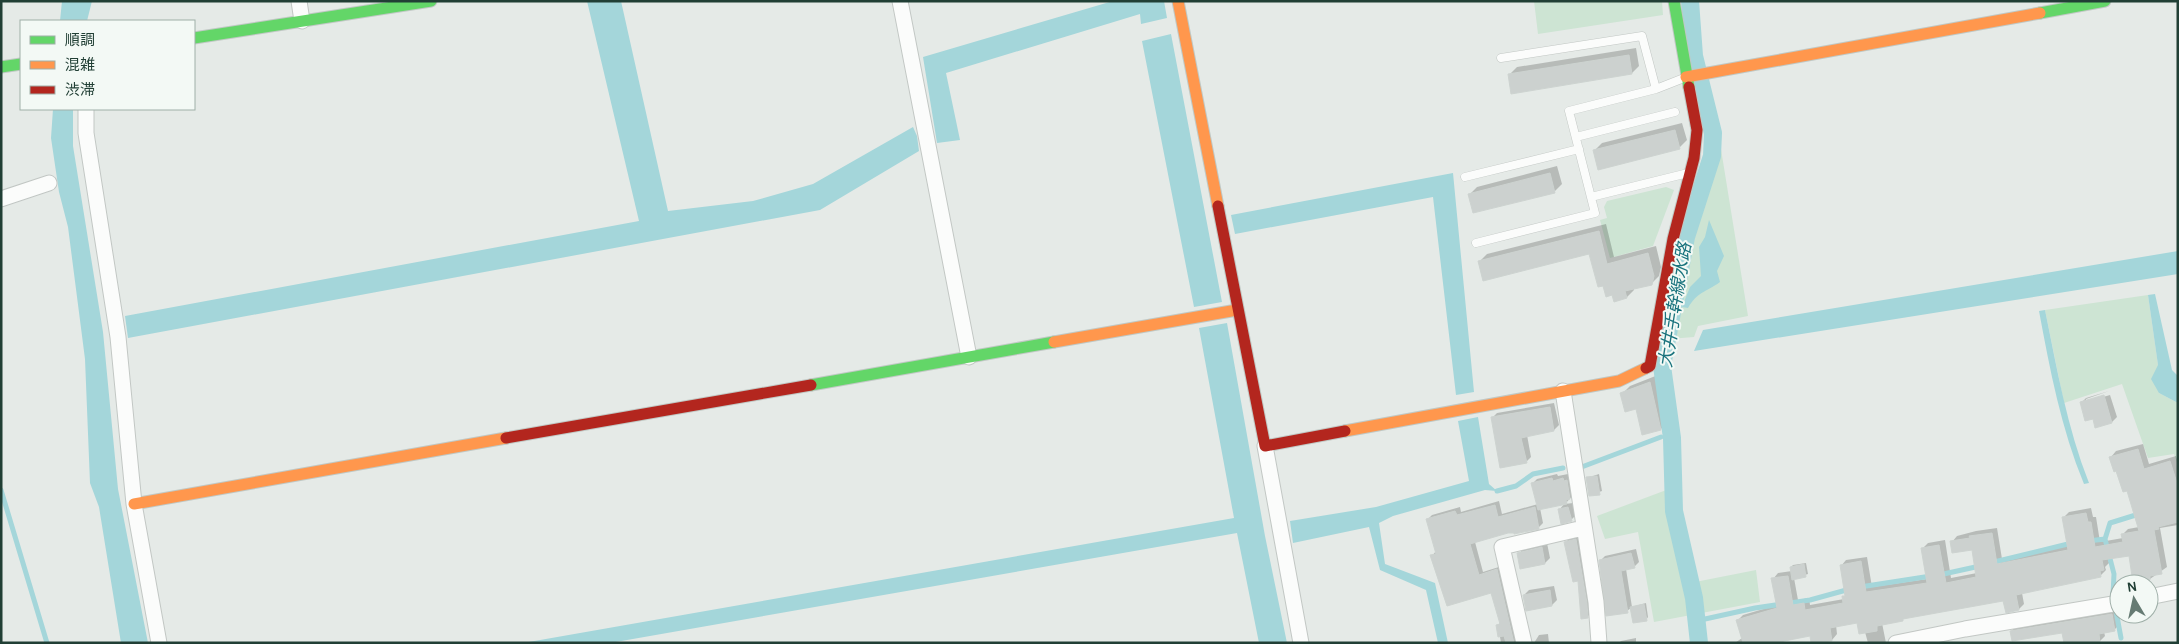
<svg xmlns="http://www.w3.org/2000/svg" width="2179" height="644" font-family="Karla,'Noto Sans JP',sans-serif">
  <style>
    .green { fill: #cde4d3 }
    .water { fill: #a4d6da }
    .shadow { fill: #0003 }
    .lines { fill: none; stroke-linecap: round; stroke-linejoin: round }
    .stream { stroke: #a4d6da; stroke-width: 5 }
    .canal { stroke: #a4d6da; stroke-width: 18 }
    .building { fill: #ccd1cf; stroke: #cdd3d0 }
    .lane-casing { stroke: #c2c7c4; stroke-width: 9 }
    .street-casing { stroke: #c2c7c4; stroke-width: 17 }
    .fast-casing { stroke: #c0c8c4; stroke-width: 13 }
    .slow-casing { stroke: #c0c8c4; stroke-width: 13 }
    .jam-casing { stroke: #c0c8c4; stroke-width: 13 }
    .lane { stroke: #fbfcfb; stroke-width: 8 }
    .street { stroke: #fbfcfb; stroke-width: 15 }
    .fast { stroke: #63d668; stroke-width: 11 }
    .slow { stroke: #ff974d; stroke-width: 11 }
    .jam { stroke: #b3261e; stroke-width: 11 }
    .labels { text-anchor: middle; stroke-width: 4; stroke-linejoin: round; paint-order: stroke }
    .water-label { font-size: 18px; font-style: italic; fill: #19737d; stroke: #f3f9f5 }
  </style>
  <rect width="100%" height="100%" fill="#e5eae7"/>
  <!-- green -->
  <path class="green" d="M1534,1H1662L1663,15L1538,34Z
    M1720,143L1748,316L1698,326L1694,337L1669,339L1693,232Z
    M1666,187L1674,190L1653,246L1610,258L1600,220L1607,218L1604,207L1607,201Z
    M2148,295L2158,365L2159,393L2178,403V465L2174,454L2148,458L2122,384L2064,403L2045,310Z
    M1669,489L1670,511L1685,584L1756,570L1760,602L1654,622L1638,532L1605,539L1597,516Z"/>
  <!-- water -->
  <path class="water" d="M62,1H92L87,21H60Z
    M587,1H621L668,211L753,201L813,184L913,127L917,136L919,151L820,210L128,338L125,316L639,221Z
    M1113,1H1164L1167,18L1141,24L1140,14L946,73L960,140L937,143L923,57Z
    M1171,34L1222,302L1194,307L1142,41Z
    M53,109H73V146L103,332L118,489L148,643H121L99,507L90,483L85,359L68,227L59,192L51,138Z
    M1453,173L1474,392L1456,395L1433,197L1235,234L1231,215Z
    M1709,220L1724,256L1717,271L1720,282C1705,293 1698,291 1688,308L1682,307L1690,287L1701,276L1699,247L1705,237Z
    M2178,251V274L1694,351L1703,330Z
    M2155,294L2172,370L2178,376V403L2159,393L2151,379L2158,365L2148,295Z
    M2045,310C2057,369 2067,427 2089,483L2084,484C2061,428 2050,370 2039,311Z
    M1227,323L1265,536L1287,643H1259L1237,533L610,643H523L1234,518L1199,328Z
    M1478,417L1489,484L1497,491L1485,490L1393,516L1379,523L1385,564L1435,583L1448,643H1438L1426,590L1380,570L1369,527L1293,543L1290,521L1376,507L1469,481L1458,421Z"/>
  <!-- shadow -->
  <path class="shadow" d="M1636,48L1639,66L1632,73L1509,75L1517,67Z
    M1682,123L1687,140L1679,148L1594,151L1602,143Z
    M1557,166L1562,184L1554,192L1470,194L1477,187Z
    M1606,224L1614,257L1656,246L1661,267L1659,276L1651,284L1634,288V290L1627,297L1613,294L1604,284L1590,252L1479,262L1487,254Z
    M1658,375L1668,421L1661,429L1622,394L1630,386Z
    M2109,391L2086,399V402L2110,395L2117,417L2112,422L2096,426L2094,417L2081,403L2086,398Z
    M1554,403L1559,425L1554,430L1527,435L1531,457L1526,462L1492,418L1497,413Z
    M2143,444L2149,464L2176,456L2178,463V525L2160,528L2167,567L2150,579L2130,555L2108,558L2109,563L2105,567L2106,570L2100,576L2022,593L2024,604L2019,609L2004,599L1952,608L1882,623L1886,643H1868L1865,632L1858,621L1836,625L1837,634L1832,640L1811,635L1776,643H1735L1742,638L1737,621L1743,615L1777,605L1773,579L1778,573L1792,571L1791,567L1793,565L1806,563L1808,574L1794,578L1798,600L1809,598L1810,605L1844,599L1846,594L1841,566L1846,560L1867,557L1872,587L1927,579L1922,549L1928,543L1945,540L1951,578L1977,573L1973,548L1952,542L1957,536L1976,531L1997,528L2002,559L2068,546L2064,517L2069,512L2091,508L2093,517H2096L2100,542L2123,538V534L2128,529L2139,527L2128,489L2111,457L2116,451Z
    M1557,474L1558,476L1568,474L1575,493L1565,504L1573,503L1576,515L1571,520L1559,510L1565,503L1540,508L1543,523L1538,528L1508,532L1475,542L1483,572L1502,566L1521,643H1501L1498,625L1501,622L1491,591L1432,556L1436,551L1428,519L1432,515L1460,507L1461,512L1499,501L1502,514L1538,504L1532,484L1537,479Z
    M1599,474L1602,491L1590,495L1587,478Z
    M1581,535L1592,612L1587,617L1580,580L1566,542L1571,537Z
    M1547,543L1550,558L1545,563L1519,554L1524,548Z
    M1636,549L1639,562L1634,567L1626,569L1632,607L1646,603L1648,617L1646,620L1632,607L1627,611L1600,561L1605,556Z
    M1554,586L1557,600L1552,605L1524,595L1529,590Z
    M2117,609L2119,625L2114,630L2104,632L2105,636L2100,641L2063,632L2011,631L2017,626Z
    M1548,634L1549,643H1534L1539,635Z
    M1636,638V643H1619L1621,641Z"/>
  <g class="lines">
    <!-- stream -->
    <path class="stream" d="M1579,468L1661,437
      M1,490L47,643
      M1497,491L1516,486L1533,474L1563,468
      M2105,539L2114,574L2113,595L2121,638
      M2088,541L2105,539L2110,523L2139,514
      M1990,563L2072,543
      M1939,575L1980,566
      M1860,587L1931,576
      M1696,621L1755,608L1810,600L1850,589"/>
    <!-- canal -->
    <path class="canal" d="M1690,1L1694,56L1713,133L1712,156L1686,237L1662,366L1672,438L1674,511L1694,598L1699,643"/>
  </g>
  <!-- building -->
  <path class="building" d="M1629,55L1632,74L1511,94L1508,74Z
    M1675,130L1680,149L1598,170L1593,150Z
    M1550,173L1555,193L1473,213L1468,194Z
    M1599,231L1607,264L1648,253L1654,276L1652,285L1625,291L1627,298L1614,302L1612,295L1606,297L1603,286L1598,287L1589,254L1483,281L1478,261Z
    M1650,382L1661,430L1642,435L1636,409L1625,412L1620,393Z
    M2104,395L2112,423L2095,428L2093,419L2085,421L2080,402Z
    M1550,407L1554,431L1521,438L1527,463L1500,468L1491,417Z
    M2138,449L2144,469L2170,461L2178,486V522L2158,527L2159,529L2154,530L2162,574L2150,576V580L2133,583L2129,556L2102,560L2104,570L2100,571L2101,577L2016,595L2019,610L2006,613L2003,601L1903,619V621L1877,626V631L1859,634L1857,623L1830,628L1832,641L1811,643L1810,636L1774,643H1743L1736,620L1777,608L1771,578L1788,576L1793,605L1804,603L1805,610L1843,603L1842,596H1845L1840,565L1861,561L1866,592L1927,583L1921,548L1939,545L1946,583L1976,577L1972,550L1952,553L1950,541L1970,538L1969,536L1992,533L1997,564L2068,550L2062,517L2086,513L2088,522H2091L2095,547L2123,542L2121,534L2139,531L2127,491L2123,492L2116,471L2114,472L2109,457Z
    M1597,476L1600,495L1589,496L1586,477Z
    M1552,478L1553,481L1563,478L1564,481L1567,480L1570,499L1566,500L1567,504L1538,510L1531,483Z
    M1495,505L1498,517L1535,507L1539,529L1514,534V533H1508L1470,544L1479,575L1497,569L1514,643H1506L1504,636L1498,637L1496,625L1500,624L1491,593L1447,606L1430,555L1436,554L1426,519L1455,511L1457,515Z
    M1568,507L1572,521L1561,524L1558,509Z
    M1576,539L1587,603L1588,618L1581,619L1578,581L1573,582L1564,542Z
    M1542,547L1545,564L1520,569L1517,553Z
    M1631,553L1635,568L1621,571L1628,613L1606,616L1599,560Z
    M1804,564L1806,577L1792,580L1790,567Z
    M1550,590L1552,606L1526,611L1523,595Z
    M1644,604L1647,621L1633,623L1630,607Z
    M2112,614L2115,631L2099,634L2100,643H2064L2062,633L2012,641L2010,631Z"/>
  <g class="lines">
    <defs>
      <path id="lane" d="M1501,58L1642,36L1656,89
        M1576,137L1675,112
        M1465,177L1579,149
        M1591,197L1688,173
        M1476,243L1595,213L1569,111L1656,89L1684,78"/>
      <path id="street" d="M299,1L302,21
        M900,1L969,357
        M86,109V133L118,337L134,504L159,643
        M1,199L49,183
        M1563,391L1596,602L1599,643
        M1265,446L1301,643
        M2149,597L2178,591
        M1524,643L1502,547L1583,528
        M1896,643L1965,629L2119,603"/>
      <path id="fast" d="M1674,1L1689,87
        M2040,13L2105,1
        M194,38L431,1
        M1,67L21,64
        M811,385L1054,342"/>
      <path id="slow" d="M1178,1L1218,206
        M1686,77L2040,13
        M1054,342L1237,310
        M1345,431L1619,381L1646,368
        M134,504L506,438"/>
      <path id="jam" d="M1218,206L1265,446L1345,431
        M1646,368L1650,366L1673,239L1694,158L1697,130L1689,87
        M506,438L811,385"/>
    </defs>
    <!-- lane casing -->
    <use href="#lane" class="lane-casing"/>
    <!-- street casing -->
    <use href="#street" class="street-casing"/>
    <!-- fast casing -->
    <use href="#fast" class="fast-casing"/>
    <!-- slow casing -->
    <use href="#slow" class="slow-casing"/>
    <!-- jam casing -->
    <use href="#jam" class="jam-casing"/>
    <!-- lane -->
    <use href="#lane" class="lane"/>
    <!-- street -->
    <use href="#street" class="street"/>
    <!-- fast -->
    <use href="#fast" class="fast"/>
    <!-- slow -->
    <use href="#slow" class="slow"/>
    <!-- jam -->
    <use href="#jam" class="jam"/>
  </g>
  <g class="labels">
    <!-- water labels -->
    <g class="water-label">
      <text transform="translate(1675 305) rotate(-81)" y="6">大井手幹線水路</text>
    </g>
  </g>
  <!-- border -->
  <rect width="2179" height="644" fill="none" stroke="#213f35" stroke-width="5"/>
  <!-- legend -->
  <rect x="20" y="20" width="175" height="90" fill="#f3f9f5" stroke="#9fafa8"/>
  <rect x="30" y="36" width="25" height="8" fill="#63d668" stroke="#9fafa8"/>
  <text x="65" y="45" font-size="15" fill="#213f35">順調</text>
  <rect x="30" y="61" width="25" height="8" fill="#ff974d" stroke="#9fafa8"/>
  <text x="65" y="70" font-size="15" fill="#213f35">混雑</text>
  <rect x="30" y="86" width="25" height="8" fill="#b3261e" stroke="#9fafa8"/>
  <text x="65" y="95" font-size="15" fill="#213f35">渋滞</text>
  <!-- north arrow -->
  <g transform="translate(2134 599) rotate(351)"><circle r="24" fill="#f3f9f5" stroke="#9fafa8"/>
  <path d="M0-4L9 19L0 12L-9 19Z" fill="#667b73"/>
  <text y="-8" font-size="14" font-weight="bold" text-anchor="middle" fill="#213f35">N</text>
  </g>
</svg>
